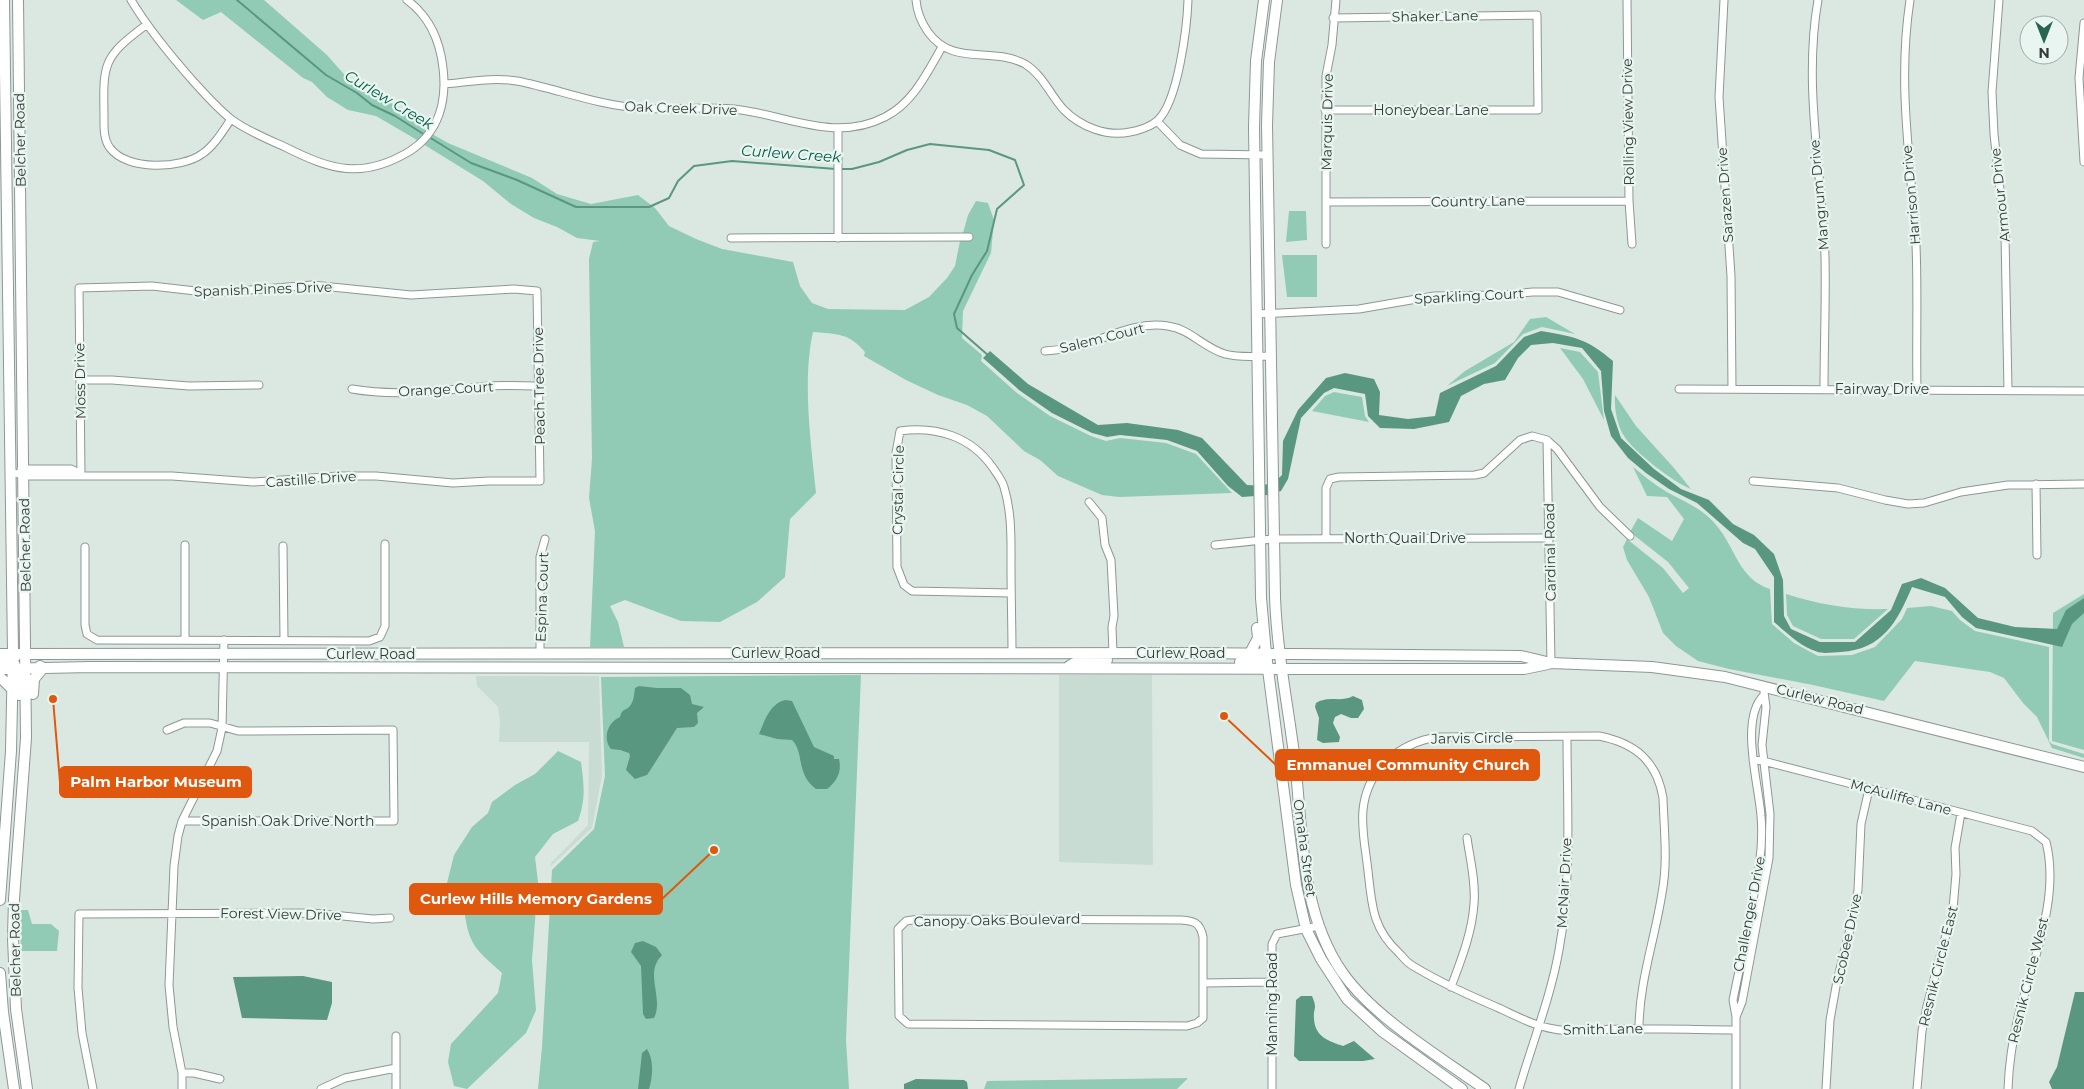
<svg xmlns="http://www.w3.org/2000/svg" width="2084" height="1089" font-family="Montserrat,sans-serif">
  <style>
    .built { fill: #c8dcd4 }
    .green { fill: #91cbb5 }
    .water { fill: #5a9781 }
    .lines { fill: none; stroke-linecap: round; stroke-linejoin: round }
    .stream { stroke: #5a9781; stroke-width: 2 }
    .minor-casing { stroke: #8c9893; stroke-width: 9 }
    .secondary-casing { stroke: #8c9893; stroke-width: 12 }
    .minor { stroke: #fff; stroke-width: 7 }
    .secondary { stroke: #fff; stroke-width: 10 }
    .labels { text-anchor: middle; stroke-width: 4.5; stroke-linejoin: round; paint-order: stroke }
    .street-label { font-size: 14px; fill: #353b38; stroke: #e8f5f0 }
    .water-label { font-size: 15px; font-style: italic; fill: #025a44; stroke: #e8f5f0 }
    .leader { fill: none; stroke: #df580e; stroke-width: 2 }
    .callout-dot { fill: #df580e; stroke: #e8f5f0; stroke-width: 2 }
    .callout { fill: #df580e; stroke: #df580e; stroke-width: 2 }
    .callout-label { font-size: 15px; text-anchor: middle; font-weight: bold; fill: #fff }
  </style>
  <rect width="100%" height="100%" fill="#dbe8e2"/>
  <!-- built -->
  <path class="built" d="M1059,675H1152L1153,865L1059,862Z
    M476,676H599L602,776L592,828L551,866V863L588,825L589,742H499L500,721L498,707L477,686Z"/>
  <!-- green -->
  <path class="green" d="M176,0H264L327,55L357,89L393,104L410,114L426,131L417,140L376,116L348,110L327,97L312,82L303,78L221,12L203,20Z
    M432,134L448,143L532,178L557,194L591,204L638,195L655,208L669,226L696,239L722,249L793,262L800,286L812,303L828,309L905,310L929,297L947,278L955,266L960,241H972V233H963L968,215L976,201L988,203L994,220L991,253L963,311L962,338L982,355L981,361L1017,393L1050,416L1091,436L1106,441L1120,438L1166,443L1196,454L1232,493L1119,497L1102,495L1058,476L1040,460L1024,451L987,416L967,405L938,395L906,380L864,356L865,352C849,333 837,334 813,332C802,381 811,443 816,493L790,519L785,577L757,602L720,622L681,621L625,600L610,606L618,622L624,647H590L595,531L589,498L592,459L589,259L593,242L600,241L577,238L557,227L534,218L511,204L483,181L423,144Z
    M1289,211H1306L1307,240L1286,242Z
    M1282,255H1317V297H1287Z
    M1546,317L1575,334L1542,327L1523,334L1495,363L1447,386L1465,371L1514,342L1530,319Z
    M1560,348L1580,352L1598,372L1604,420L1583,379Z
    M1334,392L1362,397L1365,416L1369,422L1312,411L1325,396Z
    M1615,395L1636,426L1674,468L1691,489C1674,483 1633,451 1624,436C1617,425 1614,408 1615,395Z
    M1633,467C1644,476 1655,485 1667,492C1685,502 1704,509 1717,526C1736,549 1739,579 1770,589L1772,624L1794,643L1818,656L1852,655L1875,647L1902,619L1907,608L1931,606L1952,611L1960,620L1975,631L2049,647V741L2052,744L2084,754V758L2052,748L2037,717L2023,703L2004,678L1990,672L1915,661L1884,701L1813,685L1729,669L1698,661L1676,646L1663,633L1649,597L1627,560L1623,547L1627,539L1663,568L1683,593L1689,588L1668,562L1630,532L1638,518L1672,541L1684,519L1667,497L1647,496Z
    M1786,594C1820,605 1852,610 1888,609L1854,639H1821L1793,626L1787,615Z
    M2084,594V750L2052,741L2053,613Z
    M861,675L846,1039L849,1089H538L542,1047L552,870L594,829L605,776L601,677Z
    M558,751L581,762C584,785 586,799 578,821L553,834L535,857L538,882L532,960L536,1010L526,1033L467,1089L454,1086L448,1062L451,1044L498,993L502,973C476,949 469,947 464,909L452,900L447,883L454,855L472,827L488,813L492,802L515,785L535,774Z
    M20,910H28L32,924H51L59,931L57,951H21Z
    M1188,1078L1177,1089H984L987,1081Z"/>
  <!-- water -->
  <path class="water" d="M1541,331C1575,337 1586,338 1613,361L1611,409L1621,438L1654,469L1681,489L1709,500L1733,524L1754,535L1774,554L1783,580L1784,616L1791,629L1820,642H1855L1891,610L1902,584L1921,578L1945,588L1978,618L2015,627L2057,629L2066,610L2084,598V613L2072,624L2062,647L1976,628L1962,617L1945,597L1912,587C1897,622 1883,649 1841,652C1834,652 1824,654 1818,652C1801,647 1787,633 1774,622V577L1755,549L1743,543L1697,503L1669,489L1646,473L1628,458L1611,436L1604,411L1601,371L1582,348L1553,343L1531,345L1518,358L1505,380L1484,384L1461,396L1449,422L1414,429L1380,428L1368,416L1365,394L1334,388L1324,393L1301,418L1288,479L1281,491L1268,495L1242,497L1228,486L1197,451L1167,440L1120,435L1107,437L1092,433L1052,413L1019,390L983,358L990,351L1028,384L1098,425L1127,423L1178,430L1202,438L1247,485C1261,486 1272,486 1282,475L1283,441L1298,410L1326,378L1345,373L1374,379L1380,392L1379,415L1408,419L1435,416L1440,393L1496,366L1524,337Z
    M639,686L657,688H681L690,695L692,704L704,707L697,713L698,723L694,727L677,728L651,769L647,775L635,779L626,770L630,756L629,753L620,750L611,749C602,738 608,722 620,717C622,710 623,711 628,708C634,703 634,695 635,688Z
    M1353,696L1362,700L1364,709L1358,718H1351L1341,714L1335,717L1333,723L1340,737L1339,742L1323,743L1317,740L1319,718L1315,707L1316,703C1330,695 1340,703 1353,696Z
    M786,700L792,701L814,747L834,756V759H839C842,772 837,781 827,789H816C795,773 805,753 792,740L777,739L759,734C765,720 770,703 786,700Z
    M643,941L656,947L662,955C660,958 658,959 657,962C648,977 663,1001 654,1018L646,1019L643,1014L641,966L631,952L635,943Z
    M303,976L332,982V1003L327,1020L242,1018L233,977Z
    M2075,992H2084V1089H2052L2049,1082L2057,1067Z
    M1301,996H1312C1318,1010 1313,1007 1314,1019C1315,1037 1329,1041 1343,1046L1354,1041L1375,1059L1363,1061H1299L1294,1056L1296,1000Z
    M647,1049C654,1060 653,1077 649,1089H638L642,1053Z
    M916,1079L964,1080L967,1082L968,1089H904V1084Z"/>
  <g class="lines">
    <!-- stream -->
    <path class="stream" d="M237,0L326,75L357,93L372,105L395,116L425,135
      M429,137L471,163L517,180L576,207H649L669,198L678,181L694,166L732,161L836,169
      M841,169H852L879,162L907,150L930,144L989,150L1015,160L1024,185L997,209L987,251L972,275L954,314L957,328L989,356"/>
    <defs>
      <path id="minor" d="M131,0C149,30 170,55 193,81C205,94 217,108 231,119C247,131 267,139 285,147C331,170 362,180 410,151C439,132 447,101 443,68C440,41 430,17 407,0
        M916,0C917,12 921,22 928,32C953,67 991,46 1025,64C1043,75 1050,95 1064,110C1081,127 1107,137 1130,132C1138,131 1152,126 1158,120C1178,101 1187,28 1188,0
        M1627,0L1629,201L1632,244
        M1724,0L1719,97L1731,276L1732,389
        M1818,0C1803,85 1822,172 1825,257C1826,301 1824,345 1824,389
        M1910,0C1897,86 1911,160 1916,245C1918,293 1916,342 1917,390
        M1999,0L1992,92L1994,134L2005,236L2008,390
        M2084,23L2079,78L2084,162
        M146,25C103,57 103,63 104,115C104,125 103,139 110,148C127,171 181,169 202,154C214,146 223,131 231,119
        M445,84C469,82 493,77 517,81C558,89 597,105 639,108C673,111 707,105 741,110C791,117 836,142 885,117C913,103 927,73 942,47
        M1325,110H1538L1537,15L1333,18
        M1157,121L1180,145L1201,154L1267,155
        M838,129V238
        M1326,202L1629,201
        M731,238L969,237
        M1326,244V76L1332,45L1336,0
        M1258,314L1359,309L1434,296L1501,295L1533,292H1558L1620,310
        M1045,351C1058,350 1071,348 1083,345C1110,336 1138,321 1168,326C1190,329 1204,348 1225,354C1240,358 1256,356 1271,356
        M81,380H112L189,386L259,385
        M352,389C398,397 445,390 490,386C507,385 524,386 540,386
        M1679,389L2084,391
        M1547,440L1551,663
        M21,469H71L81,474
        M11,472L25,476H172L253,482L339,476H376L453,483L489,481H540L537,291L514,289L411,295L312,285L213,293L152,286L79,288L81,475
        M1753,481L1838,488L1885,500L1908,504L1924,503L1961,492L2008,485L2084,484
        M2036,484L2037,555
        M1089,502L1102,518L1105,545L1111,560L1114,616L1112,627L1113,653
        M1326,538V488L1330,479L1339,477L1475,475L1484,473L1520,440L1532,436L1547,440L1557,449L1600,507L1630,536
        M1215,545L1273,539L1550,538
        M283,546L284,641
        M85,547V625L87,634L97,640L369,641L380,637L385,626V544
        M1011,593L912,591L904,585L897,567L896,453L900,431C936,426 971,436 993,468C997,474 1002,480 1004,487C1012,513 1011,540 1011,566C1011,596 1012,625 1012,654
        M185,640V545
        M540,654V557L545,539
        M167,730L184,723H210L238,731L393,730L394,821H182
        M1753,760L1763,761L2032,831L2046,842C2060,896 2034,958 2020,1010C2013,1036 2009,1062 2008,1089
        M919,919L1181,920C1195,921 1200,923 1203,937V1018L1197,1023L1187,1026L908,1024L899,1016L898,929L906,921Z
        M1204,983L1271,982
        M1451,987C1461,960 1472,933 1474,904C1476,882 1470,859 1467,838
        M1736,1017L1742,1002L1769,858L1770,814L1762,745L1766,707L1764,692
        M1639,1029C1639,982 1655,939 1662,893C1668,862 1664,830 1663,798C1657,761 1635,743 1599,736L1438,737C1399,743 1367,769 1363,810C1361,830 1366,851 1368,871C1372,905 1372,928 1399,953C1403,957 1407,963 1413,966C1441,983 1471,996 1501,1009C1518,1017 1535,1026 1554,1029C1572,1033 1599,1029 1618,1029C1657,1028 1696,1030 1736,1030
        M396,1036V1089
        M182,1073H194L220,1079
        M93,1089L82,1033L78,988L79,914L312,913L373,919L390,918
        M182,1089V1073L173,1027L169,985L174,866L178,836L182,821L217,751L222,728L224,640
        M321,1089L345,1078L396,1068
        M1272,1089V944L1277,934L1319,926
        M1519,1089C1532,1044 1551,996 1559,950C1572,880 1567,807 1567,737
        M1736,1089V1017L1733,1000C1739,971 1745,943 1750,914C1757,882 1764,849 1761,816C1759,785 1739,719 1764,695
        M1826,1089L1830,1020L1837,981L1855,909L1858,890L1861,824L1869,789
        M1917,1089L1922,1031L1927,1006L1953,909L1956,874L1955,848L1961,813"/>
      <path id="secondary" d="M18,0L26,738L14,899L13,938L16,1009L27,1089
        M1264,0L1256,61L1254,127L1261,598L1266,654L1296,885L1306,929L1321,959L1347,999L1383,1032L1462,1089
        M1277,0L1269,62L1267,125L1275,597C1277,652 1288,706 1295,761C1303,833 1300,911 1342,972C1373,1017 1440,1057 1485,1089
        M0,654L1184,653L1521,656L1551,663L1652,667L1725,677L2084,767
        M1256,654L1250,653L1258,638L1257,628
        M0,662L11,660L17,655
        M1240,662L1260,661L1271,654
        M14,663L18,673L19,695
        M1067,668C1077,658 1093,660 1107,660
        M0,669L90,667L1524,669L1548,664
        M0,677L11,688L12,685
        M33,694L34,679L43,668L40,666
        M0,900L11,751L13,653L4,0
        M0,973L3,1012L14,1089"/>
    </defs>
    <!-- minor casing -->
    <use href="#minor" class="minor-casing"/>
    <!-- secondary casing -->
    <use href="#secondary" class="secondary-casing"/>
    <!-- minor -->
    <use href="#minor" class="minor"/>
    <!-- secondary -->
    <use href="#secondary" class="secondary"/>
  </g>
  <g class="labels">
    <!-- street labels -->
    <g class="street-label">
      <text transform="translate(1435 16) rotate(-1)" y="5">Shaker Lane</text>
      <text transform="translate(681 108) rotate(2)" y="5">Oak Creek Drive</text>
      <text x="1431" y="115">Honeybear Lane</text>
      <text transform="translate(1327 122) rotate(-89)" y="5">Marquis Drive</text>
      <text transform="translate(1628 122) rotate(-91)" y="5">Rolling View Drive</text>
      <text transform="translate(20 140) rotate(-91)" y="5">Belcher Road</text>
      <text transform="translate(1725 195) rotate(-94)" y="5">Sarazen Drive</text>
      <text transform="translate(1819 195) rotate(-95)" y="5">Mangrum Drive</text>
      <text transform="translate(1911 195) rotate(-95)" y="5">Harrison Drive</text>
      <text transform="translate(2000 195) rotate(-96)" y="5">Armour Drive</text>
      <text transform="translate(1478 201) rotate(-1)" y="5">Country Lane</text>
      <text transform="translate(263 289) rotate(-2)" y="5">Spanish Pines Drive</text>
      <text transform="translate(1469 296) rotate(-3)" y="5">Sparkling Court</text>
      <text transform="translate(1102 338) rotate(-14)" y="5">Salem Court</text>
      <text transform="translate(80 381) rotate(-91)" y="5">Moss Drive</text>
      <text transform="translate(539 386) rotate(-91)" y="5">Peach Tree Drive</text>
      <text transform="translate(446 389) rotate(-3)" y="5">Orange Court</text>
      <text x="1882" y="394">Fairway Drive</text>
      <text transform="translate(311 479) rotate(-4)" y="5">Castille Drive</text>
      <text transform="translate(898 490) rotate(-89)" y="5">Crystal Circle</text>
      <text x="1405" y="543">North Quail Drive</text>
      <text transform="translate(25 545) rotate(-91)" y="5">Belcher Road</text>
      <text transform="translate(1550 552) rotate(-91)" y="5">Cardinal Road</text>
      <text transform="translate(542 597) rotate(-88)" y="5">Espina Court</text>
      <text x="776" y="658">Curlew Road</text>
      <text x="1181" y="658">Curlew Road</text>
      <text x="371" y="659">Curlew Road</text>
      <text transform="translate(1820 699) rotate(14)" y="5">Curlew Road</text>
      <text transform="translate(1472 738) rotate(-1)" y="5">Jarvis Circle</text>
      <text transform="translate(1901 797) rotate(15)" y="5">McAuliffe Lane</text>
      <text x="288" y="826">Spanish Oak Drive North</text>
      <text transform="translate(1305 848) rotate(82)" y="5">Omaha Street</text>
      <text transform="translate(1564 883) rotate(-87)" y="5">McNair Drive</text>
      <text transform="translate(281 914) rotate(1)" y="5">Forest View Drive</text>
      <text transform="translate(1749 914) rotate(-79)" y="5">Challenger Drive</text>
      <text transform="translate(997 920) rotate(-1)" y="5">Canopy Oaks Boulevard</text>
      <text transform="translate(1847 939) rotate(-78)" y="5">Scobee Drive</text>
      <text transform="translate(15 950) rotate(-91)" y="5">Belcher Road</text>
      <text transform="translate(1938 966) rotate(-76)" y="5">Resnik Circle East</text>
      <text transform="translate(2028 980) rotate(-76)" y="5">Resnik Circle West</text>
      <text transform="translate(1272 1004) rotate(-90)" y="5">Manning Road</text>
      <text transform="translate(1603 1029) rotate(-1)" y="5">Smith Lane</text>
    </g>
    <!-- water labels -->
    <g class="water-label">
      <text transform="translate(389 100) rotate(31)" y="5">Curlew Creek</text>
      <text transform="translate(791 154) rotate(4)" y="5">Curlew Creek</text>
    </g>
  </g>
  <!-- callouts -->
  <path class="leader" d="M1224 716L1276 765M53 699L60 782M714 850L662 899"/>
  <g class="callout-dot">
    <circle cx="1224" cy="716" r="5"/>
    <circle cx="53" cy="699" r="5"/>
    <circle cx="714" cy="850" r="5"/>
  </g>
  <g class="callout">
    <rect x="1276" y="750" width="263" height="30" rx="5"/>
    <rect x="60" y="767" width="191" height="30" rx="5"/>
    <rect x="410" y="884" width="252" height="30" rx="5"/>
  </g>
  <g class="callout-label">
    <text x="1408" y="770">Emmanuel Community Church</text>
    <text x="156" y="787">Palm Harbor Museum</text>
    <text x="536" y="904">Curlew Hills Memory Gardens</text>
  </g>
  <!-- north arrow -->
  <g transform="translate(2044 40) rotate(180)"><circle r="24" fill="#e8f5f0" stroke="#a0aba6"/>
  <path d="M0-4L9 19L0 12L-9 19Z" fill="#286652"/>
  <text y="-8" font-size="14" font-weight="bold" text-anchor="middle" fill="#353b38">N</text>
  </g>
</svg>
